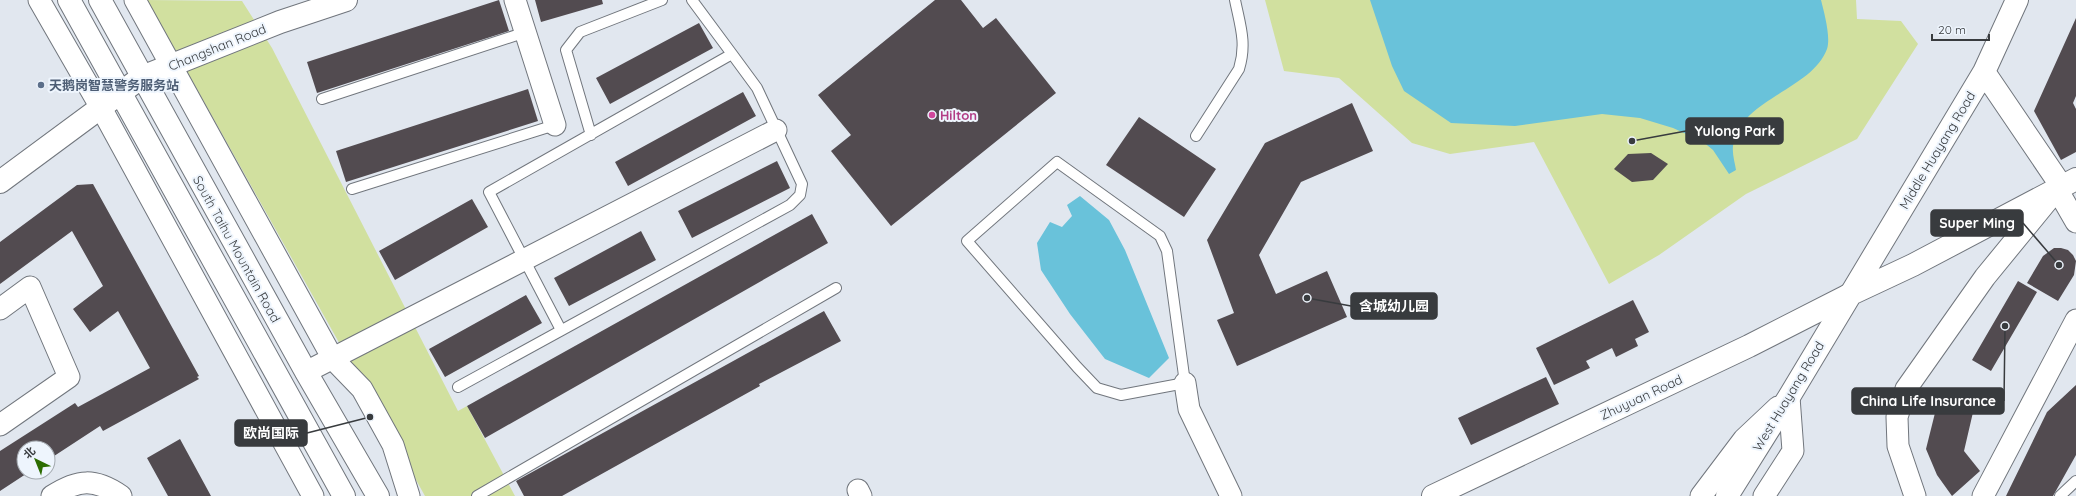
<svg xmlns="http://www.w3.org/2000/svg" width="2076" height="496" font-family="Quicksand,'Noto Sans SC',sans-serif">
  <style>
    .green { fill: #d1e09f }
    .water { fill: #69c2da }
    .building { fill: #524b50 }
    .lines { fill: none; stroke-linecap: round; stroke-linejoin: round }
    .service-casing { stroke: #71767d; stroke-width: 12 }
    .minor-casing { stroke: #71767d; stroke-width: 23 }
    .tertiary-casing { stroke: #71767d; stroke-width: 24 }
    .secondary-casing { stroke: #71767d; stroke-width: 24 }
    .primary-casing { stroke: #71767d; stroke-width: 24 }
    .service { stroke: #fff; stroke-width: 10 }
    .minor { stroke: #fff; stroke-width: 21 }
    .tertiary { stroke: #fff; stroke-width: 22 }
    .secondary { stroke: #fff; stroke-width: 22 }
    .primary { stroke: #fff; stroke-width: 22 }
    .service-dot { fill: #5c6f8a; stroke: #eef5fd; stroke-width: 1.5 }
    .hotel-dot { fill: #d1479c; stroke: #eef5fd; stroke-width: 1.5 }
    .labels { text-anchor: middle; stroke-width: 4; stroke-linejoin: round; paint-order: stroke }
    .street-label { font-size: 13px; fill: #383b3e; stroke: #eef5fd }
    .service-label { font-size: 13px; font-weight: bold; fill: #4e5e75; stroke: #eef5fd; text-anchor: start }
    .hotel-label { font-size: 13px; font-weight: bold; fill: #b23c85; stroke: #eef5fd; text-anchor: start }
    .leader { fill: none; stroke: #383b3e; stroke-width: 1.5 }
    .callout-dot { fill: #383b3e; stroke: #eef5fd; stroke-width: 1.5 }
    .callout { fill: #383b3e; stroke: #383b3e; stroke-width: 1.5 }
    .callout-label { font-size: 14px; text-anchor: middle; font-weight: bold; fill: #fff }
  </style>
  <rect width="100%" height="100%" fill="#e1e7ef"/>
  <!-- green -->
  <path class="green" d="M147,0L242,1L272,48L458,411L467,406L515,496H425Z
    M1265,0H1856L1857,19L1901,21L1918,44L1857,139L1746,194L1659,255L1609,284L1534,142L1450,154L1412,143L1339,78L1284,71Z"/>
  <!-- water -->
  <path class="water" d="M1370,0H1821C1824,12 1831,37 1827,49C1811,91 1740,98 1733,146C1732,154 1735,163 1736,170L1729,174L1713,150L1702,141L1673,128L1640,118L1602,114L1515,126L1451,123L1404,91L1392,66Z
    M1080,196L1109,220L1125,250L1169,358L1149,378L1105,359L1070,314L1041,270L1037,243L1050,222L1062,227L1072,216L1067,205Z"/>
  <!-- building -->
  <path class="building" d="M499,0L509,31L317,93L307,62Z
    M535,0H602L603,4L541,22Z
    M935,0H961L983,28L996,18L1056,93L891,226L831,151L851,135L818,95Z
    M2076,18V96L2073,103L2076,109V152L2061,160L2034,111Z
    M699,23L713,48L610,104L596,78Z
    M528,89L538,121L346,182L336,151Z
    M743,92L756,116L628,186L615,162Z
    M1352,103L1373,151L1301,182L1259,255L1276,294L1327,271L1347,317L1237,366L1217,320L1234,313L1207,240L1265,143Z
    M1139,117L1216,169L1184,217L1106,165Z
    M1651,153L1668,164L1653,180L1632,182L1614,169L1628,154Z
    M777,161L790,188L692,238L678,211Z
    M93,184L199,376L197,377L199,379L103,431L100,426L48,460V448H24V472H29L0,491V451L75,403L78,407L150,368L118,311L90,332L73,309L103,286L72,231L0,284V242L77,185Z
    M472,199L488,227L395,280L379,251Z
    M812,214L828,243L485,438L467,406Z
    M641,231L656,260L569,306L554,278Z
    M2054,248H2061L2068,250L2073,255L2076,261L2074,275L2058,301L2027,283L2043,256Z
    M2018,281L2037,292L1991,371L1972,360Z
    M526,295L542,323L445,377L429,349Z
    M1633,300L1649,332L1635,339L1638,346L1616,357L1612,348L1586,361L1590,368L1554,385L1536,348Z
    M824,311L841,341L759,384L760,386L562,496H524L516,481Z
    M1546,377L1559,404L1471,445L1458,418Z
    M2076,385V455L2053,496H2006L2047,412Z
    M1938,401L1974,408L1964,451L1980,471L1952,496L1937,475L1926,449Z
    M180,439L211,496H168L147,458Z"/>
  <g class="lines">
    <defs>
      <path id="service" d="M692,0L732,54
        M322,99L526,32
        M591,135L566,50L580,32L662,0
        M1196,136L1239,69C1247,43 1240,25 1235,0
        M1057,162L1160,236L1167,251L1185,383L1121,395L1097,388L1077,367L967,241Z
        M352,189L555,125
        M458,387L790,205L800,195L802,184L757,88L732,54L489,192L561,330
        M477,496L836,288
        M2060,496L2076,481"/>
      <path id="minor" d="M39,0L100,106L313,496
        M135,0L333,359L362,389L393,445L409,496
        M515,0L555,125
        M0,309L30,287L69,377L0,425
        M306,372L776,130
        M1185,383L1189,409L1231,496
        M858,490L861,496
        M52,496C78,479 95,478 121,496
        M1701,496L1744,439L1778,407
        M1764,496L1793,451L1789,397
        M1915,496L1898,446L1897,417L1906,389L1985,277L2057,189L2076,222
        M1983,496L2076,320"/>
      <path id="tertiary" d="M0,182L142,77L280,22L346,0
        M1433,496L1749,346L1849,295"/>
      <path id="secondary" d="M1984,72L2062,187
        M1849,295L1913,265L2076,179
        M1727,496L1789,397L1984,72L2017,0"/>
      <path id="primary" d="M69,0L344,496
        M100,0L306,372L378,496"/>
    </defs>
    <!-- service casing -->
    <use href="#service" class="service-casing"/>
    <!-- minor casing -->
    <use href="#minor" class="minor-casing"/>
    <!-- tertiary casing -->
    <use href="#tertiary" class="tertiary-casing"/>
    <!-- secondary casing -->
    <use href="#secondary" class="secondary-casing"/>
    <!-- primary casing -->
    <use href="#primary" class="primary-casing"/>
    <!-- service -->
    <use href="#service" class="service"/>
    <!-- minor -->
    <use href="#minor" class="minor"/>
    <!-- tertiary -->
    <use href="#tertiary" class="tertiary"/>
    <!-- secondary -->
    <use href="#secondary" class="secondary"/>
    <!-- primary -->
    <use href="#primary" class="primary"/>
  </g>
  <!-- markers -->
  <circle class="service-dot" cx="41" cy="85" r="4"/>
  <circle class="hotel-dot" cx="932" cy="115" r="4"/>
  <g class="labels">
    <!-- street labels -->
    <g class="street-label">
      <text transform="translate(217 47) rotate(-22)" y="5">Changshan Road</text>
      <text transform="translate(1937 150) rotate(-59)" y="5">Middle Huayang Road</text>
      <text transform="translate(237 249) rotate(61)" y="5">South Taihu Mountain Road</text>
      <text transform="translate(1788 396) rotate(-59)" y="5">West Huayang Road</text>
      <text transform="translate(1641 397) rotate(-25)" y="5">Zhuyuan Road</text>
    </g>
    <!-- service labels -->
    <g class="service-label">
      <text x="49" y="90">天鹅岗智慧警务服务站</text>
    </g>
    <!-- hotel labels -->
    <g class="hotel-label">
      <text x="940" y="120">Hilton</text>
    </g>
  </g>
  <!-- callouts -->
  <path class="leader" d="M1632 141L1686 131M2059 265L2023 223M1307 298L1351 306M2005 326L2004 401M370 417L307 433"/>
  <g class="callout-dot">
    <circle cx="1632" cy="141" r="4"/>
    <circle cx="2059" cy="265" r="4"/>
    <circle cx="1307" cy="298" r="4"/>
    <circle cx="2005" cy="326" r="4"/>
    <circle cx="370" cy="417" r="4"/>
  </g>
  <g class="callout">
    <rect x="1686" y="118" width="97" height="26" rx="4"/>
    <rect x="1931" y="210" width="92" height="26" rx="4"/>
    <rect x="1351" y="293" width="86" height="26" rx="4"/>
    <rect x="1852" y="388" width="152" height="26" rx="4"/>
    <rect x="235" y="420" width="72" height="26" rx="4"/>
  </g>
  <g class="callout-label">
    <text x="1735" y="136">Yulong Park</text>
    <text x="1977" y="228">Super Ming</text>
    <text x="1394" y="311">含城幼儿园</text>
    <text x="1928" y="406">China Life Insurance</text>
    <text x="271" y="438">欧尚国际</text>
  </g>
  <!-- north arrow -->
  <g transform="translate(36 460) rotate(317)"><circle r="19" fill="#eef5fd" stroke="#a5abb1"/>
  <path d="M0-3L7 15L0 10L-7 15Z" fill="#2c6c01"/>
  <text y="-6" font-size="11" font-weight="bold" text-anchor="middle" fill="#383b3e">北</text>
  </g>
  <!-- scale -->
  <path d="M1932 34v6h57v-6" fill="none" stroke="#383b3e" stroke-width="2"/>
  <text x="1938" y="34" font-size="12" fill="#383b3e" stroke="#eef5fd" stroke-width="3" paint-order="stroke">20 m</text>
</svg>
